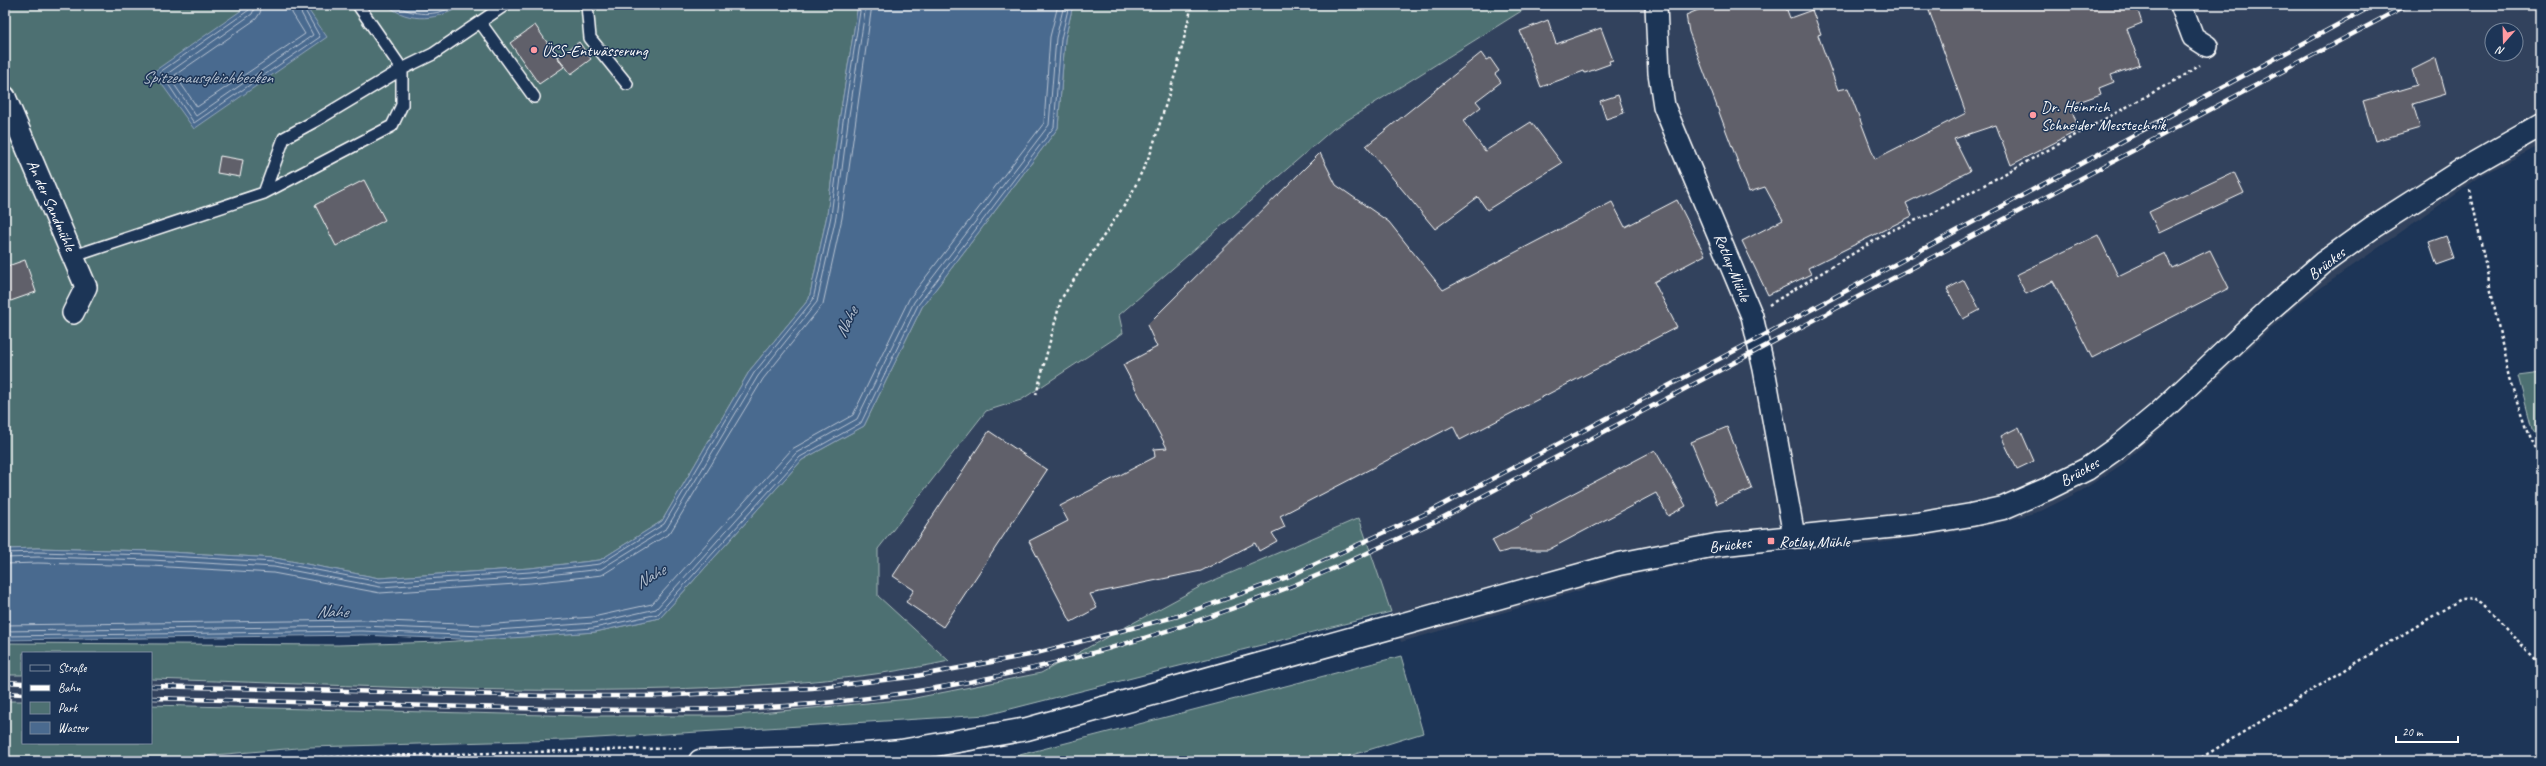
<svg xmlns="http://www.w3.org/2000/svg" width="2546" height="766" font-family="Caveat,sans-serif">
  <style>
    .built { fill: #31425d; fill-rule: evenodd }
    .green { fill: #4e7072; stroke: #a6b8b8 }
    .water { fill: #4a6a8f; stroke: #92a6bc }
    .lines { fill: none; stroke-linecap: round; stroke-linejoin: round }
    .shore { stroke: #b7c3d2; stroke-width: 1 }
    .building { fill: #61616b; stroke: #fff }
    .service-casing { stroke: #fff; stroke-width: 14 }
    .minor-casing { stroke: #fff; stroke-width: 24 }
    .primary-casing { stroke: #fff; stroke-width: 25 }
    .path { stroke: #fff; stroke-width: 2.5; stroke-dasharray: 3 3; stroke-linecap: butt }
    .service { stroke: #1d3557; stroke-width: 11 }
    .minor { stroke: #1d3557; stroke-width: 21 }
    .primary { stroke: #1d3557; stroke-width: 22 }
    .rail-casing { stroke: #fff; stroke-width: 4.5 }
    .rail { stroke: #1d3557; stroke-width: 3; stroke-dasharray: 9; stroke-linecap: butt }
    .poi-dot { fill: #ff9aa2; stroke: #1d3557; stroke-width: 1.5 }
    .labels { text-anchor: middle; stroke-width: 3; stroke-linejoin: round; paint-order: stroke }
    .poi-label { font-size: 16px; fill: #fff; stroke: #1d3557; text-anchor: start }
    .street-label { font-size: 16px; fill: #fff; stroke: #1d3557 }
    .water-label { font-size: 17px; font-style: italic; fill: #b7c3d2; stroke: #1d3557 }
  </style>
  <rect width="100%" height="100%" fill="#1d3557"/>
  <filter id="ink" filterUnits="userSpaceOnUse"><feTurbulence type="fractalNoise" baseFrequency=".025" numOctaves="2"/><feDisplacementMap in="SourceGraphic" scale="8" xChannelSelector="R" yChannelSelector="G"/><feConvolveMatrix kernelMatrix="1 2 1 2 8 2 1 2 1" color-interpolation-filters="sRGB"/></filter>
  <g filter="url(#ink)">
    <!-- built -->
    <path class="built" d="M1531,5H2541V145L2484,174L2298,304L2124,463L2081,491L2041,511L1995,524L1954,532L1872,544L1755,553L1637,574L1401,642L1372,559L1041,673L910,699L727,716H584L151,704V679L578,691L811,682L907,670L948,661L878,596V549L986,411L1021,400L1333,129ZM2492,30H2516V54H2492ZM1359,518L1163,607L1203,585Z
      M5,675H23V701L5,700Z"/>
    <!-- green -->
    <path class="green" d="M5,5H858L839,121L827,215L809,299L750,370L662,521L600,560L530,568L379,578L275,558L152,551L37,548L5,549Z
      M1073,5H1531L1333,129L1119,315L1123,333L1021,400L986,411L878,549V596L949,661C857,681 763,686 669,689C497,694 324,684 151,679V653H23V675H5V643L338,645L441,642L595,632L660,618L802,460L864,426L922,307L1058,128L1065,39Z
      M2541,373V442L2532,428L2518,376Z
      M1359,518L1391,612L987,715L563,740L310,747L214,755L171,761L5,759V701H23V743H151V705L584,716H727L910,699L1041,673L1203,585Z
      M1401,656L1423,733L1349,756V761H982L1012,757Z"/>
    <!-- water -->
    <path class="water" d="M249,5H305L327,37L194,129L153,72Z
      M387,5H462C440,20 409,24 387,5Z
      M858,5H1073L1065,39L1058,128L922,307L864,426L802,460L660,618L595,632L483,640L362,635L5,640V549L37,548L152,551L275,558L379,578L530,568L600,560L662,521L750,370L809,299L827,215L839,121Z"/>
    <g class="lines">
      <!-- shore -->
      <path class="shore" d="M251,5L249,10L160,72L194,123L320,37L302,5
        M256,5L252,14L167,74L196,116L313,35L297,5
        M262,5L260,13L256,19L175,75L197,107L305,34L292,13L291,5
        M394,5C414,15 435,18 455,5
        M406,5L428,9L445,5
        M5,553L37,552L152,555L274,562L380,582L530,572L600,564L664,524L754,373L813,300L831,216L843,121L861,5
        M5,558L38,557L152,560L274,567L380,587L531,577L601,569L667,528L758,376L817,302L836,217L848,122L866,5
        M5,564L38,563L151,566L273,573L380,593L531,583L602,575L670,533L763,379L823,304L842,218L872,5
        M5,625L362,620L483,625L593,617L652,604L792,449L853,415L909,299L1044,123L1050,37L1058,5
        M5,631L362,626L483,631L594,623L656,609L796,453L857,419L914,302L1049,125L1056,38L1064,5
        M5,636L362,631L483,636L594,628L658,614L800,457L861,423L918,305L1054,127L1061,39L1069,5"/>
    </g>
    <!-- building -->
    <path class="building" d="M1710,5H1785L1790,18L1812,10L1821,34L1818,35L1838,90L1848,88L1875,159L1966,113L1927,5H2136L2142,23L2127,29L2140,65L2111,75L2114,82L2099,88L2101,94L2070,105L2079,130L2011,165L1996,125L1954,139L1970,171L1906,203L1912,216L1808,268L1811,274L1768,295L1742,241L1783,220L1765,187L1749,192L1689,32L1686,15Z
      M1548,20L1556,44L1601,28L1613,60L1609,61L1610,64L1585,73L1584,71L1541,87L1520,31Z
      M535,25L564,67L539,84L510,43Z
      M579,42L591,59L571,74L558,57Z
      M1481,53L1486,60L1490,58L1499,71L1495,74L1501,82L1476,101L1481,107L1463,121L1485,151L1531,122L1562,163L1487,210L1478,197L1435,229L1366,146Z
      M2436,58L2446,94L2413,104L2420,128L2375,141L2363,101L2417,85L2412,70Z
      M1618,95L1624,113L1606,119L1600,101Z
      M1320,153L1336,185L1389,222L1443,290L1612,202L1625,227L1677,200L1705,255L1654,282L1677,327L1460,440L1453,426L1280,516L1285,527L1272,533L1277,541L1259,551L1255,543L1201,571L1090,594L1097,608L1071,622L1029,541L1068,521L1060,506L1155,457L1154,449L1167,448L1123,365L1157,347L1147,325Z
      M220,156L243,160L240,177L217,173Z
      M2234,172L2244,193L2159,233L2149,212Z
      M364,180L385,220L336,246L315,205Z
      M2098,235L2118,276L2165,253L2172,268L2210,250L2229,288L2092,358L2053,281L2026,294L2016,275Z
      M2446,236L2454,259L2437,265L2429,242Z
      M25,260L36,292L5,303V267Z
      M1964,280L1980,310L1963,319L1947,289Z
      M1727,427L1752,489L1717,504L1691,442Z
      M2019,427L2034,461L2017,469L2001,436Z
      M989,431L1047,470L943,627L906,602L914,590L893,576Z
      M1655,450L1686,506L1668,516L1656,493L1548,550H1510L1499,553L1492,540L1532,519L1530,516Z"/>
    <g class="lines">
      <defs>
        <path id="service" d="M587,5L590,38L627,84
          M480,22L534,97
          M264,193L284,138L317,120L402,69L433,54L505,5
          M74,256L264,193L392,126L402,105V69L358,5"/>
        <path id="minor" d="M1656,5L1659,73L1664,106L1752,316L1764,369L1794,536
          M2181,5L2193,37L2207,46
          M5,97L86,287L73,313"/>
        <path id="primary" d="M700,761L819,758L901,751L1027,729L1619,564L1716,545L1917,524L1971,515L2003,508L2047,489L2087,469L2118,447L2159,413L2269,310L2323,263L2373,227L2462,170L2541,125"/>
      </defs>
      <!-- service casing -->
      <use href="#service" class="service-casing"/>
      <!-- minor casing -->
      <use href="#minor" class="minor-casing"/>
      <!-- primary casing -->
      <use href="#primary" class="primary-casing"/>
      <!-- path -->
      <path class="path" d="M2470,190L2509,378L2530,439L2541,459
        M1769,305L1890,231L1933,213L2185,75L2199,65
        M1036,395L1061,299L1130,197L1151,152L1177,68L1192,5
        M193,761L683,748
        M2196,761L2461,599L2473,598L2482,603L2541,665"/>
      <!-- service -->
      <use href="#service" class="service"/>
      <!-- minor -->
      <use href="#minor" class="minor"/>
      <!-- primary -->
      <use href="#primary" class="primary"/>
      <defs>
        <path id="rail" d="M5,682L23,683
          M151,686L547,696H657L812,688L911,677L1029,655L1178,616L1285,578L1429,512L1757,339L2374,5
          M5,693L23,694
          M151,698C257,701 363,704 469,707C583,710 699,713 813,704C974,690 1137,647 1287,588C1338,568 1388,543 1438,520L2407,5"/>
      </defs>
      <!-- rail casing -->
      <use href="#rail" class="rail-casing"/>
      <!-- rail -->
      <use href="#rail" class="rail"/>
    </g>
  </g>
  <!-- markers -->
  <g class="poi-dot">
    <circle cx="534" cy="50" r="4"/>
    <circle cx="2033" cy="115" r="4"/>
    <rect x="1767" y="537" width="8" height="8" rx="2"/>
  </g>
  <g class="labels">
    <!-- poi labels -->
    <g class="poi-label">
      <text x="542" y="56">ÜSS-Entwässerung</text>
      <text x="2041" y="112">Dr. Heinrich<tspan x="2041" dy="18">Schneider Messtechnik</tspan></text>
      <text x="1779" y="547">Rotlay Mühle</text>
    </g>
    <!-- street labels -->
    <g class="street-label">
      <text transform="translate(52 205) rotate(66)" y="6">An der Sandmühle</text>
      <text transform="translate(2326 263) rotate(-38)" y="6">Brückes</text>
      <text transform="translate(1733 267) rotate(68)" y="6">Rotlay-Mühle</text>
      <text transform="translate(2079 471) rotate(-30)" y="6">Brückes</text>
      <text transform="translate(1730 544) rotate(-7)" y="6">Brückes</text>
    </g>
    <!-- water labels -->
    <g class="water-label">
      <text x="207" y="83">Spitzenausgleichbecken</text>
      <text transform="translate(846 322) rotate(-64)" y="6">Nahe</text>
      <text transform="translate(650 576) rotate(-30)" y="6">Nahe</text>
      <text transform="translate(332 611) rotate(1)" y="6">Nahe</text>
    </g>
  </g>
  <!-- margin -->
  <rect width="2546" height="766" fill="none" stroke="#1d3557" stroke-width="20"/>
  <rect x="10" y="10" width="2526" height="746" fill="none" stroke="#fff" stroke-width="1.5" filter="url(#ink)"/>
  <!-- legend -->
  <rect x="22" y="652" width="130" height="92" fill="#1d3557" stroke="#77869a"/>
  <rect x="30" y="665" width="20" height="6" fill="#1d3557" stroke="#77869a"/>
  <text x="58" y="672" font-size="12" fill="#ffffff">Straße</text>
  <rect x="30" y="685" width="20" height="6" fill="#ffffff" stroke="#77869a"/>
  <text x="58" y="692" font-size="12" fill="#ffffff">Bahn</text>
  <rect x="30" y="702" width="20" height="12" fill="#4e7072" stroke="#77869a"/>
  <text x="58" y="712" font-size="12" fill="#ffffff">Park</text>
  <rect x="30" y="722" width="20" height="12" fill="#4a6a8f" stroke="#77869a"/>
  <text x="58" y="732" font-size="12" fill="#ffffff">Wasser</text>
  <!-- north arrow -->
  <g transform="translate(2504 42) rotate(200)"><circle r="19" fill="#1d3557" stroke="#77869a"/>
  <path d="M0-3L7 15L0 10L-7 15Z" fill="#ff9aa2"/>
  <text y="-6" font-size="11" font-weight="bold" text-anchor="middle" fill="#ffffff">N</text>
  </g>
  <!-- scale -->
  <path d="M2396 736v6h62v-6" fill="none" stroke="#ffffff" stroke-width="2"/>
  <text x="2402" y="736" font-size="12" fill="#ffffff" stroke="#1d3557" stroke-width="3" paint-order="stroke">20 m</text>
</svg>
